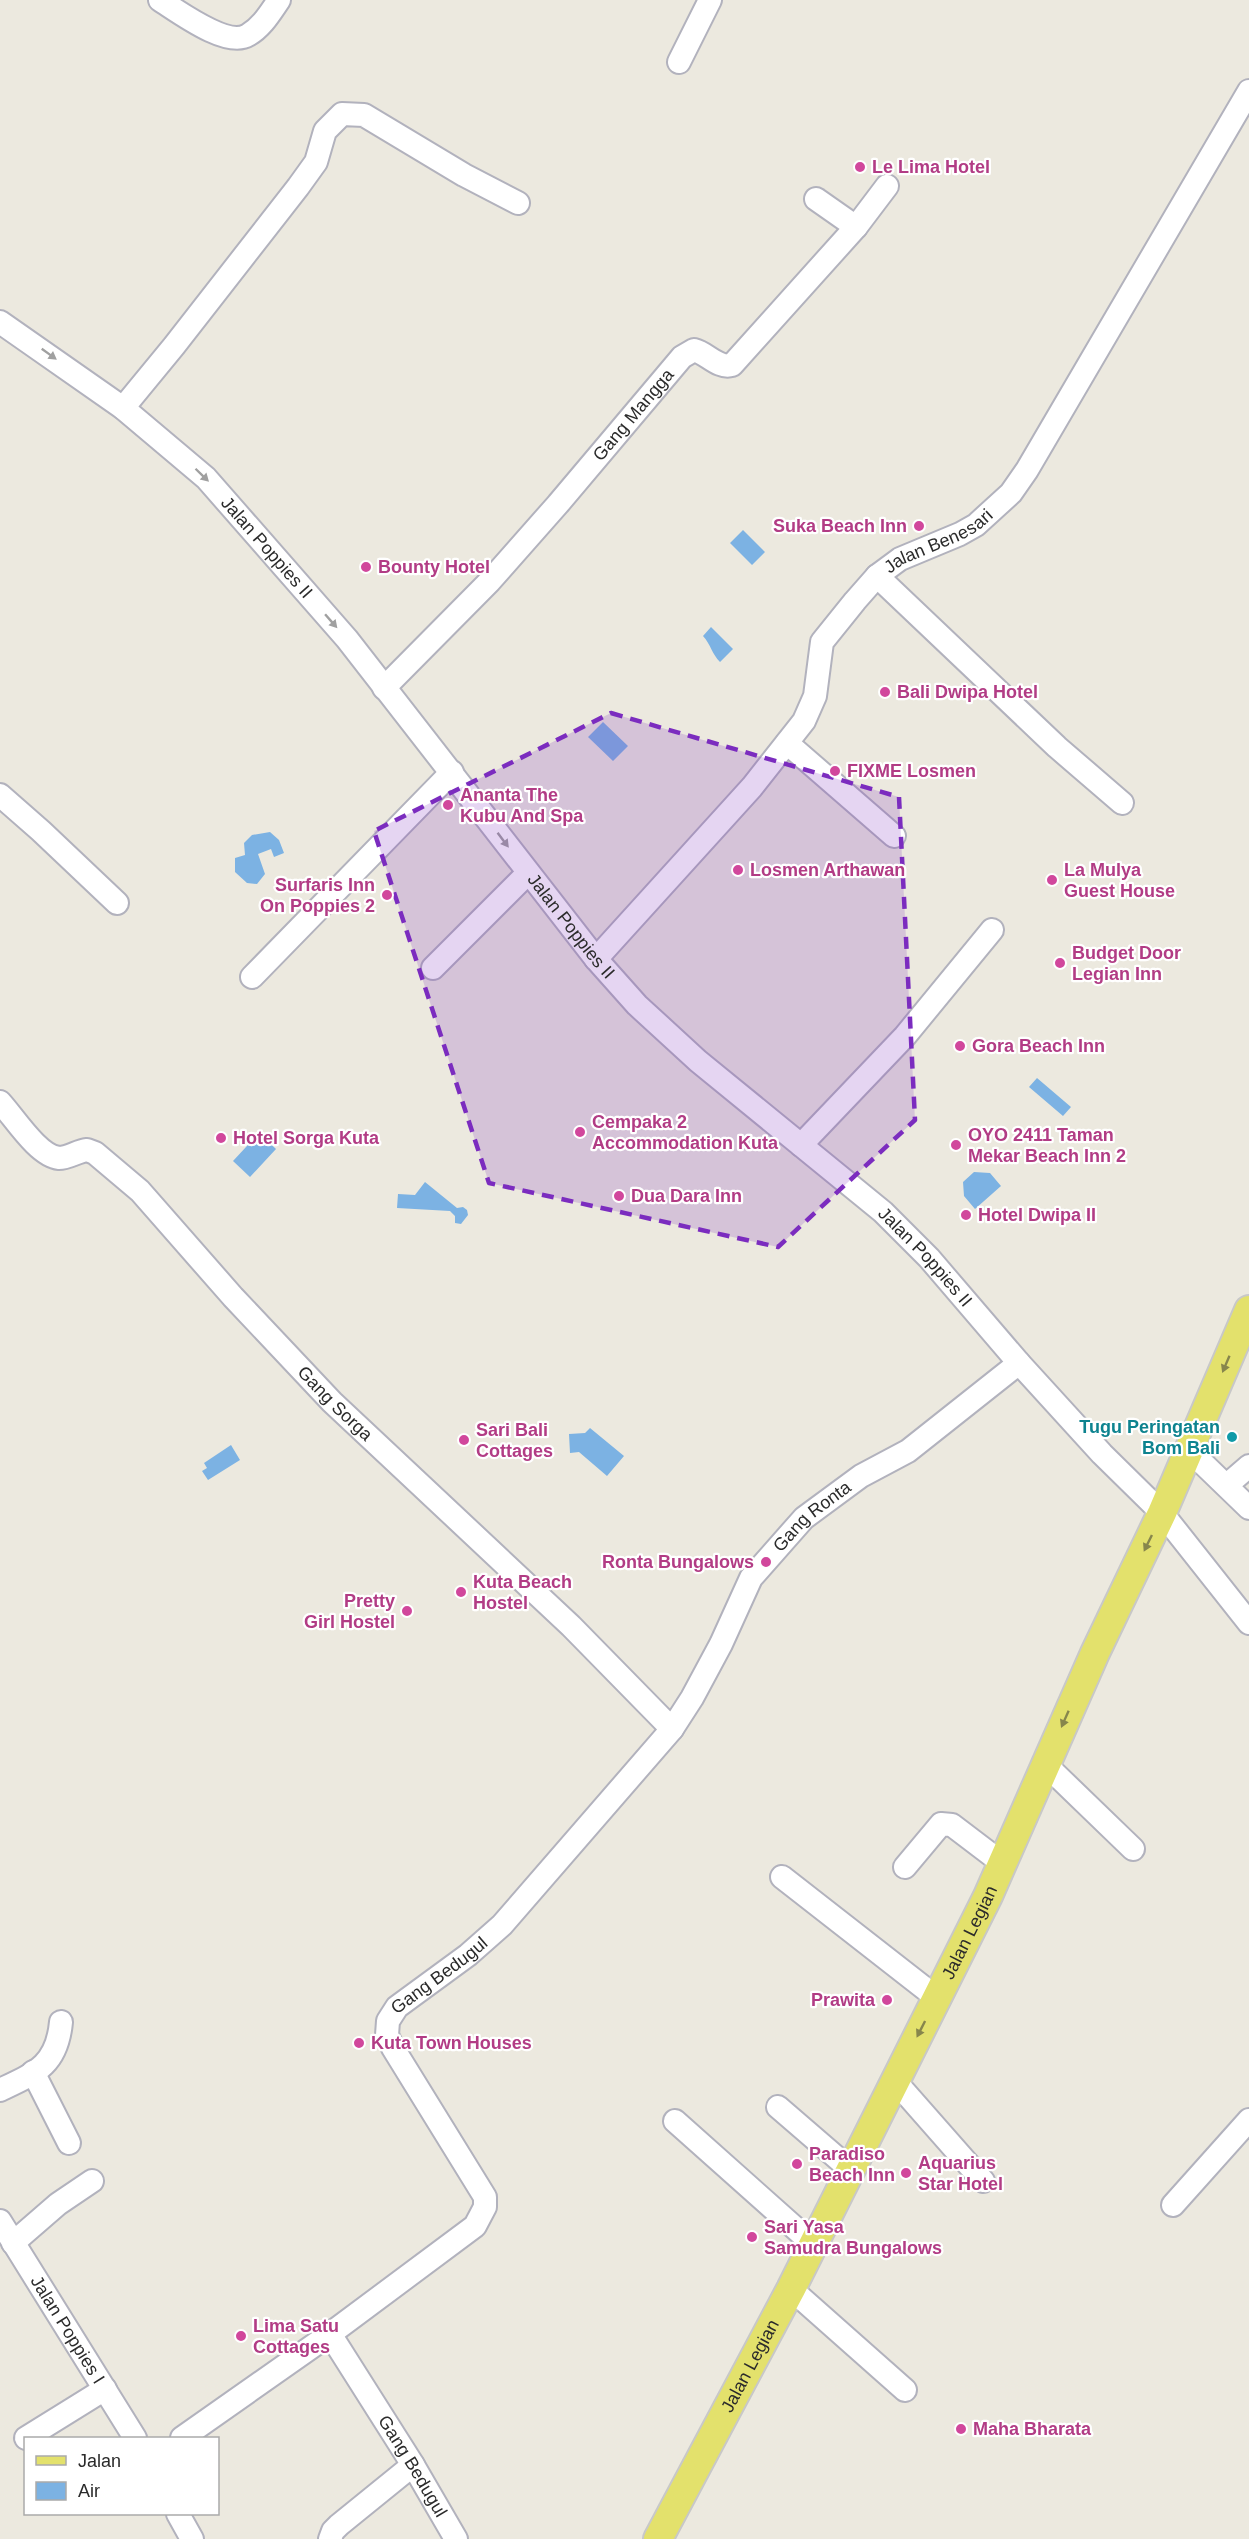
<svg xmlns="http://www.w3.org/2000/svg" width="1249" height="2539" font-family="Arial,sans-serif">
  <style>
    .water { fill: #7cb2e3 }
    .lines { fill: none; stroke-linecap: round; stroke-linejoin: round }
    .minor-casing { stroke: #b2b2bd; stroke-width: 26 }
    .major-casing { stroke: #c8c8c8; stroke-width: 32 }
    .minor { stroke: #fff; stroke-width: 22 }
    .major { stroke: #e3e16c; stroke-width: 28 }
    .oneway { fill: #a0a0a0 }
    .oneway2 { fill: #87864c }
    .marked { fill: #7b2cbf; fill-opacity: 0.2; stroke: #7b2cbf; stroke-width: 4.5; stroke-dasharray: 12 8; stroke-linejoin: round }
    .hotel-dot { fill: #d1479c; stroke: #fff; stroke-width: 2 }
    .culture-dot { fill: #0f9aa8; stroke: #fff; stroke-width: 2 }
    .labels { text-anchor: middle; stroke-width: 4.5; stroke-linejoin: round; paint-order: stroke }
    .hotel-label { font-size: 18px; font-weight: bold; fill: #b23c85; stroke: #fff; text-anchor: start }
    .street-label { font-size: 18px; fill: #2b2b2b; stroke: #fff }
    .culture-label { font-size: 18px; font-weight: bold; fill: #0d838f; stroke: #fff; text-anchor: end }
  </style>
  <rect width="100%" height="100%" fill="#ece9df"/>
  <!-- water -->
  <path class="water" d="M743,530L765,552L752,565L730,543Z
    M711,627L733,649L720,662C712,654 711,645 703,636Z
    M603,722L628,746L613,761L588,737Z
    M270,832L279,840L284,853L274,857L271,849L258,854L265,874L257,884L247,883L235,872V858L245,855L244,843L252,835Z
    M1037,1078L1071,1107L1063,1116L1029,1087Z
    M259,1133L276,1149L250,1177L233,1161Z
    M974,1172L990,1173L1001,1186L975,1209L964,1196L963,1182Z
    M425,1182L457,1208L463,1207L467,1210L468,1215L461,1224L455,1223V1216L450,1211L397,1208L398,1194L415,1195Z
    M590,1428L624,1456L607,1476L579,1452L570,1453L569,1434L585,1433Z
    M231,1445L240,1460L208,1480L202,1471L207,1468L204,1463Z"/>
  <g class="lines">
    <defs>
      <g id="minor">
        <path d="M160,0C179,12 227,48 248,35C262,27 270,13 279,0"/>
        <path d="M679,62L710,0"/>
        <path d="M816,199L856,227"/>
        <path id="s1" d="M0,322L123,408L206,478L347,639L596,959L637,1005L698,1061L883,1212L929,1258L1019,1363L1102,1454L1162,1513L1249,1623"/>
        <path d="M123,408L174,346L298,187L316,162L325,131L342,114L364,115L464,175L518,203"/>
        <path d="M877,576L1057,747L1122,803"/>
        <path id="s2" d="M384,688L490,581L558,504L682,357L694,350C707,353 718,369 732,365L856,227L887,186"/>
        <path d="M787,743L894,836"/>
        <path d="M0,795L41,831L117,903"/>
        <path id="s3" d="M596,959L752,787L804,721L815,696L822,642L855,601L877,576L900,559L960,534L976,525L1011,493L1027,470L1249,91"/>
        <path d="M433,968L528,873"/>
        <path d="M252,977L452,772"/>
        <path id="s4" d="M0,1102C14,1117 38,1156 59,1158C68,1158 78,1151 87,1150L95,1153L140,1191L233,1297L332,1402L571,1626L672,1729"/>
        <path d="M801,1145L905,1036L992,930"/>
        <path d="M1190,1451L1249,1508"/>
        <path d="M1227,1485L1249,1466"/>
        <path d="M1045,1764L1133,1849"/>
        <path d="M905,1867L941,1824L952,1825L1002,1863"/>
        <path d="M782,1877L937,1998"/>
        <path d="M33,2072L69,2143"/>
        <path d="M895,2081L983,2181"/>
        <path d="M0,2090C36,2073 57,2065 61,2022"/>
        <path d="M778,2107L851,2170"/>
        <path d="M675,2121L813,2244"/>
        <path d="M1173,2205L1249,2120"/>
        <path id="s5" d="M0,2221L135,2438"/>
        <path d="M13,2243L58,2204L92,2181"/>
        <path d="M791,2289L905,2390"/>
        <path id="s6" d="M330,2334L413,2465L456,2539"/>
        <path d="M26,2438L105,2389"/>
        <path id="s7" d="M182,2438L330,2334L475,2226L485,2207V2197L393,2048L387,2035L388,2021L397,2007L468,1955L502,1925L672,1729L692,1698L721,1644L751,1578L804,1518L861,1476L908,1451L1019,1363"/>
        <path d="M178,2514L192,2539"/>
        <path d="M330,2539L333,2531L339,2525L413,2465"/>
      </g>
      <g id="major">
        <path id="s8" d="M658,2539L791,2289L988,1896L1095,1653L1162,1513L1249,1310"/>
      </g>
    </defs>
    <!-- minor casing -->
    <use href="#minor" class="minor-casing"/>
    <!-- major casing -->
    <use href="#major" class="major-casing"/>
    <!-- minor -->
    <use href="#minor" class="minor"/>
    <!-- major -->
    <use href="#major" class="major"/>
  </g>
  <!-- one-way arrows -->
  <defs><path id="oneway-solid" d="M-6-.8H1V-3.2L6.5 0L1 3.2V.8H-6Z" transform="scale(1.5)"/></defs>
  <g class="oneway">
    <use href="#oneway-solid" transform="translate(49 354) rotate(36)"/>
    <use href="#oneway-solid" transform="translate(202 475) rotate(44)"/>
    <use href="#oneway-solid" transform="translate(331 621) rotate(49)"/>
    <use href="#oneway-solid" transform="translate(503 840) rotate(53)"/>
  </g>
  <g class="oneway2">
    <use href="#oneway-solid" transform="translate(1226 1364) rotate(113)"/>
    <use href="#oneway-solid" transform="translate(1148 1543) rotate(116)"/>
    <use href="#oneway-solid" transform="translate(1065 1719) rotate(114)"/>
    <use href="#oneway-solid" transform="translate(921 2029) rotate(117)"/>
  </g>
  <!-- marked area -->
  <path class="marked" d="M611,713L899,797L915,1120L778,1247L489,1183L374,831Z"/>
  <!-- markers -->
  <g class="hotel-dot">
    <circle cx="860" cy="167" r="6"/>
    <circle cx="919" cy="526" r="6"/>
    <circle cx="366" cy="567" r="6"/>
    <circle cx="885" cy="692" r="6"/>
    <circle cx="835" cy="771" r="6"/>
    <circle cx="448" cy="805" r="6"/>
    <circle cx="738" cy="870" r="6"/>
    <circle cx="1052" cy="880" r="6"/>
    <circle cx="387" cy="895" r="6"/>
    <circle cx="1060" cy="963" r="6"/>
    <circle cx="960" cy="1046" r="6"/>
    <circle cx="580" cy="1132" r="6"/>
    <circle cx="221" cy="1138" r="6"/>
    <circle cx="956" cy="1145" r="6"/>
    <circle cx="619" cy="1196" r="6"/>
    <circle cx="966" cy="1215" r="6"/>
    <circle cx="464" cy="1440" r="6"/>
    <circle cx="766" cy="1562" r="6"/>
    <circle cx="461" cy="1592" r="6"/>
    <circle cx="407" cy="1611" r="6"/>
    <circle cx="887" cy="2000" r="6"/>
    <circle cx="359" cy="2043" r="6"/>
    <circle cx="797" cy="2164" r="6"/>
    <circle cx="906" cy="2173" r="6"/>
    <circle cx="752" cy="2237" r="6"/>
    <circle cx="241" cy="2336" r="6"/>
    <circle cx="961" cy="2429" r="6"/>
  </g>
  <circle class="culture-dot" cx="1232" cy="1437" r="6"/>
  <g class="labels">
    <!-- hotel labels -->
    <g class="hotel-label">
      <text x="872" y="173">Le Lima Hotel</text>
      <text x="907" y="532" text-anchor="end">Suka Beach Inn</text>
      <text x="378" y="573">Bounty Hotel</text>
      <text x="897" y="698">Bali Dwipa Hotel</text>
      <text x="847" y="777">FIXME Losmen</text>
      <text x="460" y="801">Ananta The<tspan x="460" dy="21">Kubu And Spa</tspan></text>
      <text x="750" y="876">Losmen Arthawan</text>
      <text x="1064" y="876">La Mulya<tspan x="1064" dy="21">Guest House</tspan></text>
      <text x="375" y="891" text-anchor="end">Surfaris Inn<tspan x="375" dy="21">On Poppies 2</tspan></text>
      <text x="1072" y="959">Budget Door<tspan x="1072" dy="21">Legian Inn</tspan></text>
      <text x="972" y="1052">Gora Beach Inn</text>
      <text x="592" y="1128">Cempaka 2<tspan x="592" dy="21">Accommodation Kuta</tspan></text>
      <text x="968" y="1141">OYO 2411 Taman<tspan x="968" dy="21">Mekar Beach Inn 2</tspan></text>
      <text x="233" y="1144">Hotel Sorga Kuta</text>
      <text x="631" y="1202">Dua Dara Inn</text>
      <text x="978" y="1221">Hotel Dwipa II</text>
      <text x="476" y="1436">Sari Bali<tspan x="476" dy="21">Cottages</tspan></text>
      <text x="754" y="1568" text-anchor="end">Ronta Bungalows</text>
      <text x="473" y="1588">Kuta Beach<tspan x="473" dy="21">Hostel</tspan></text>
      <text x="395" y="1607" text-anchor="end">Pretty<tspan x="395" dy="21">Girl Hostel</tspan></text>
      <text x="875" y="2006" text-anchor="end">Prawita</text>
      <text x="371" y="2049">Kuta Town Houses</text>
      <text x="809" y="2160">Paradiso<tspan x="809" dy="21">Beach Inn</tspan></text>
      <text x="918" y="2169">Aquarius<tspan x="918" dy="21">Star Hotel</tspan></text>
      <text x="764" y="2233">Sari Yasa<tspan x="764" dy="21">Samudra Bungalows</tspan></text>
      <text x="253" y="2332">Lima Satu<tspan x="253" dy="21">Cottages</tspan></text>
      <text x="973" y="2435">Maha Bharata</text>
    </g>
    <!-- street labels -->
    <g class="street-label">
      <text dy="6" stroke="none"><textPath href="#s2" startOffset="370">Gang Mangga</textPath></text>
      <text dy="6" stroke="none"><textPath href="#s3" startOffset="555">Jalan Benesari</textPath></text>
      <text dy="6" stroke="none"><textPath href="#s1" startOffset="351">Jalan Poppies II</textPath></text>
      <text dy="6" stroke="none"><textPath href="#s1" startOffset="837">Jalan Poppies II</textPath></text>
      <text dy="6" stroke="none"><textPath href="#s1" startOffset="1323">Jalan Poppies II</textPath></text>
      <text dy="6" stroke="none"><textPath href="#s4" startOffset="468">Gang Sorga</textPath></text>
      <text dy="6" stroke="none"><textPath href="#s7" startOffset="1264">Gang Ronta</textPath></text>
      <text dy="6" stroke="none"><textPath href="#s8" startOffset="682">Jalan Legian</textPath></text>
      <text dy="6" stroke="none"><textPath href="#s7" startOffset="666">Gang Bedugul</textPath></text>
      <text dy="6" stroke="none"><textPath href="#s5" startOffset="128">Jalan Poppies I</textPath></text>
      <text dy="6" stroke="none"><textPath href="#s8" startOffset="196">Jalan Legian</textPath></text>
      <text dy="6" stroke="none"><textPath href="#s6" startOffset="156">Gang Bedugul</textPath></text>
    </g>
    <!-- culture labels -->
    <g class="culture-label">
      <text x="1220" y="1433">Tugu Peringatan<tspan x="1220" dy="21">Bom Bali</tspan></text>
    </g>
  </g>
  <!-- legend -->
  <rect x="24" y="2437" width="195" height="78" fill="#ffffff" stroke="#aaaaaa" stroke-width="1.5"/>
  <rect x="36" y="2456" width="30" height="9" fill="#e3e16c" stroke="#aaaaaa" stroke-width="1.5"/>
  <text x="78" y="2467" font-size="18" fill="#2b2b2b">Jalan</text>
  <rect x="36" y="2482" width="30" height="18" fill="#7cb2e3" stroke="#aaaaaa" stroke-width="1.5"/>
  <text x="78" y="2497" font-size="18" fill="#2b2b2b">Air</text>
</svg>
